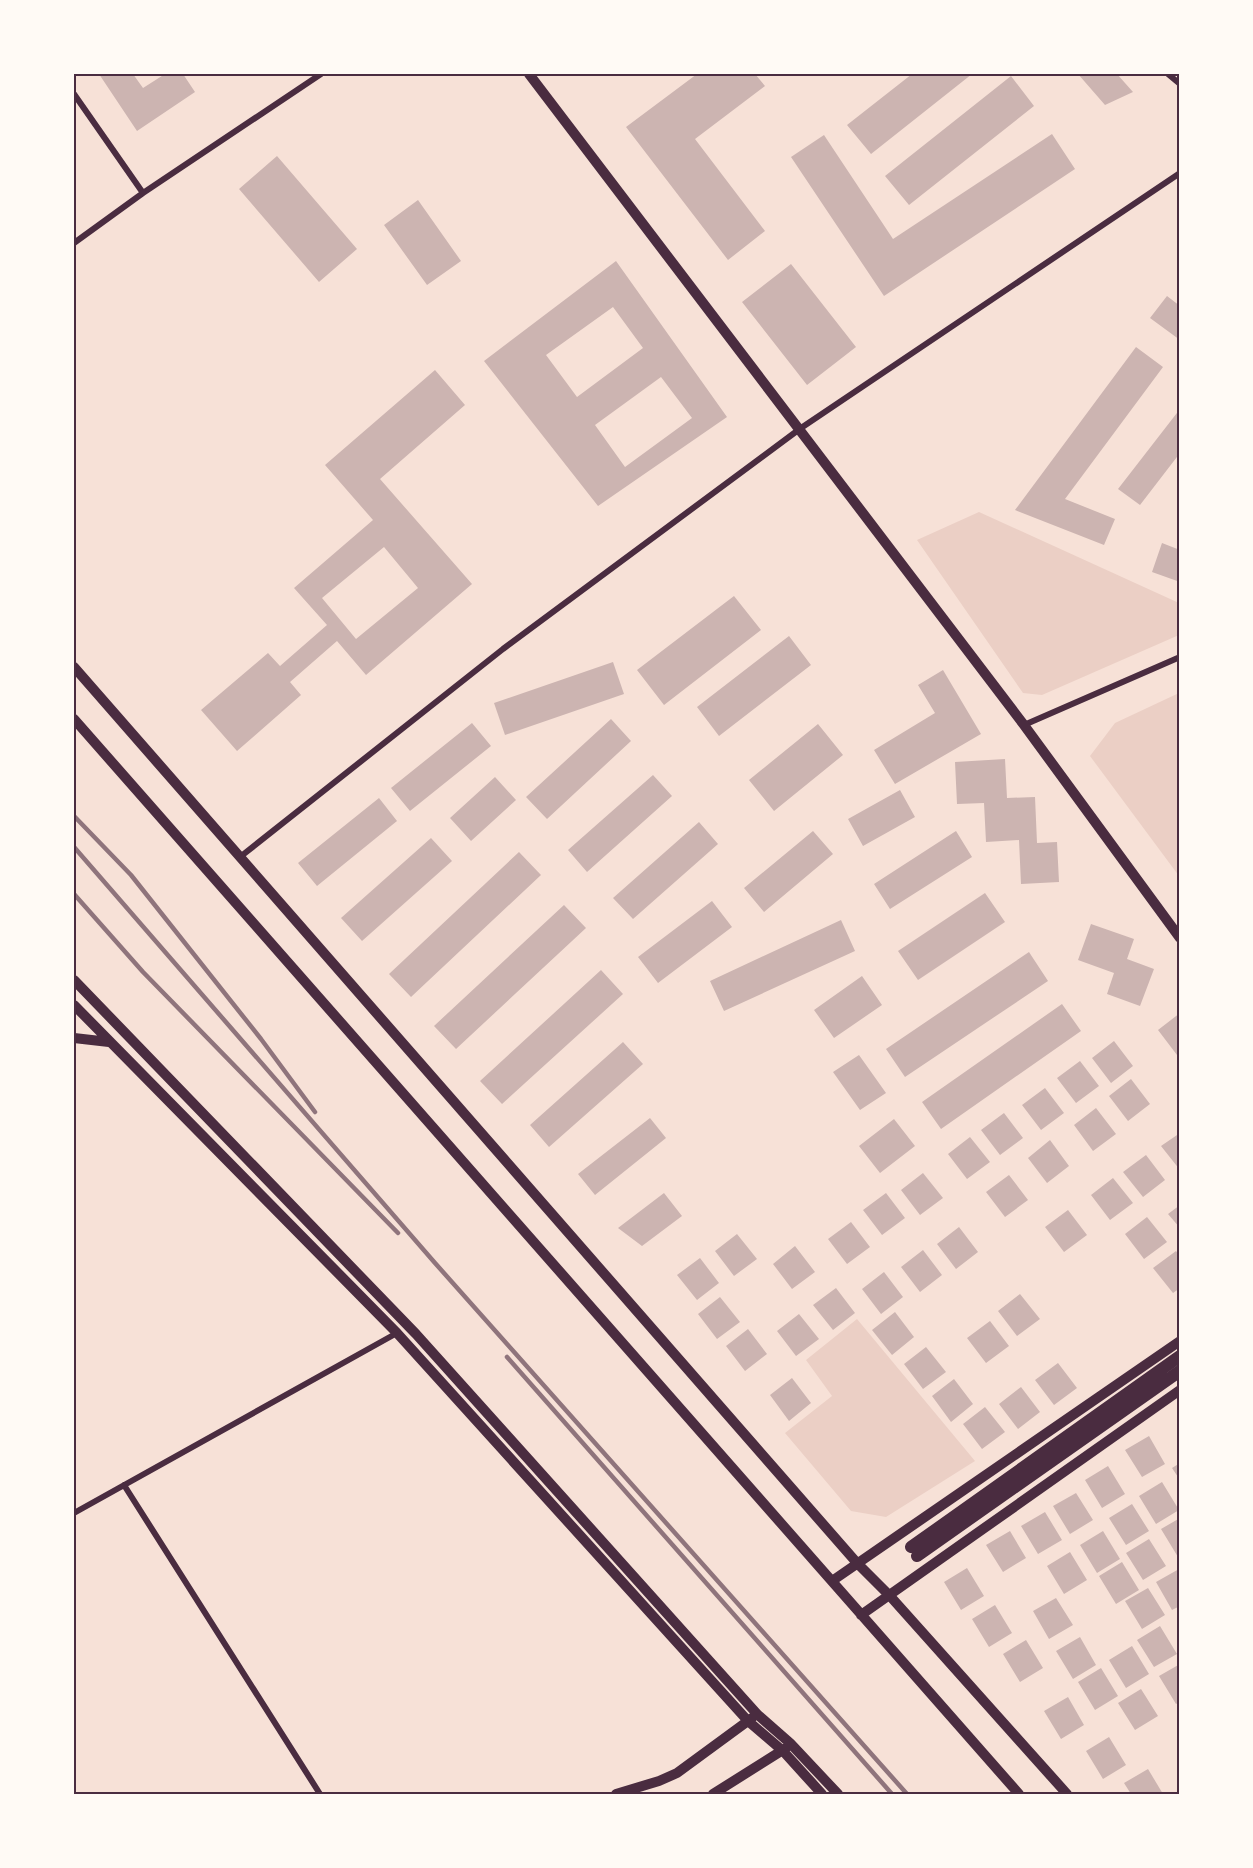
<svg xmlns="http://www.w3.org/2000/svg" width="1253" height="1868" font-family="'Times New Roman',serif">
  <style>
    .green { fill: #ebcfc5 }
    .building { fill: #ccb4b1; fill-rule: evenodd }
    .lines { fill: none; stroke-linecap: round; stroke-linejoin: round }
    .minor { stroke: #4a2c40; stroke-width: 6 }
    .tertiary { stroke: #4a2c40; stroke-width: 10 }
    .secondary { stroke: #4a2c40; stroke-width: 12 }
    .rail { stroke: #8f747c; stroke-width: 4.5 }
    .neatline { fill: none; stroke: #4a2c40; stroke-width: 2 }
  </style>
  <rect width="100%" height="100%" fill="#f7e1d7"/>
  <!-- green -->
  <path class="green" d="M979,512L1179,603V635L1042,695L1023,693L917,540Z
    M1179,693V876L1090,756L1115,723Z
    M857,1319L975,1461L886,1517L851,1511L785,1433L832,1396L806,1360Z"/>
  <!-- building -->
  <path class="building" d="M99,74H133L143,88L165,74H183L195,92L137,131Z
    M697,74H755L765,86L695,139L765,231L728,260L626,127Z
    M912,74H972L871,154L847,125Z
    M1078,74H1117L1133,92L1105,105Z
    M1011,76L1034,106L909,205L885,176Z
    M1052,134L1075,169L884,296L791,157L824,135L893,239Z
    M277,156L357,249L319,282L239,189Z
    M418,200L461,261L427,285L384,225Z
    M616,261L727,417L598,506L484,361ZM613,307L643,348L577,397L546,355ZM661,377L692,418L625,467L595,425Z
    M791,264L856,347L807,385L742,302Z
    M1167,296L1180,306V340L1150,318Z
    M1136,347L1163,367L1065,499L1115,519L1104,545L1015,510Z
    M435,370L465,405L380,479L472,584L366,675L337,641L290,682L301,695L237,751L201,710L268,653L280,666L327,625L294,588L373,520L325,465ZM384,547L418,588L356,639L322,598Z
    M1180,409V453L1140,505L1118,489Z
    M1162,543L1180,550V582L1152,572Z
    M734,596L761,630L664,705L637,670Z
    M789,636L811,665L719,736L697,707Z
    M613,662L624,694L505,735L494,703Z
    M943,670L981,734L895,784L874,750L935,713L918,685Z
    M611,719L631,741L547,819L526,797Z
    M472,723L491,746L410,811L391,788Z
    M818,724L843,755L774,811L749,780Z
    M1005,759L1007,798L1035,797L1037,843L1057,842L1059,882L1021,884L1019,840L986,842L984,803L957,804L955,762Z
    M653,775L672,796L587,872L568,850Z
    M495,777L516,800L471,841L450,818Z
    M900,790L915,817L863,846L848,819Z
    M379,798L397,821L317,886L298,863Z
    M699,822L718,844L633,919L613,898Z
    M813,831L833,854L764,912L744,888Z
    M956,831L972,857L890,909L874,884Z
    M431,838L452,861L362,941L341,918Z
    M519,852L541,875L411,997L389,974Z
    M985,893L1005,922L918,980L898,951Z
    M712,901L732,927L658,983L638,957Z
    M564,905L586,928L456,1049L434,1026Z
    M841,920L855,951L724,1011L710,981Z
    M1091,924L1134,939L1127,959L1154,969L1140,1006L1107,994L1114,973L1078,960Z
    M1029,952L1048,981L905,1077L886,1049Z
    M601,970L623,994L502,1104L480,1081Z
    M862,976L882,1005L834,1038L814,1010Z
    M1062,1004L1081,1031L941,1129L922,1102Z
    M1180,1013V1053L1177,1055L1158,1030Z
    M1114,1041L1133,1066L1111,1083L1092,1058Z
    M623,1042L643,1064L549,1147L530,1125Z
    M859,1055L886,1093L860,1110L833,1072Z
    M1080,1061L1099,1086L1076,1103L1057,1078Z
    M1131,1079L1150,1104L1128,1121L1109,1096Z
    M1045,1088L1064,1113L1041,1130L1022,1105Z
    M1096,1108L1116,1134L1093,1151L1074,1125Z
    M1004,1113L1023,1138L1000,1155L981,1130Z
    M650,1118L666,1138L595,1195L578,1174Z
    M894,1119L915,1146L880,1173L859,1146Z
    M1180,1133V1170L1161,1146Z
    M970,1137L990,1162L967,1179L948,1154Z
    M1050,1140L1069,1166L1047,1183L1028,1158Z
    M1146,1155L1165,1180L1143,1197L1123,1172Z
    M923,1173L943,1198L920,1215L901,1190Z
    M1009,1175L1028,1200L1005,1217L986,1192Z
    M1113,1178L1133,1203L1110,1220L1091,1195Z
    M664,1193L682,1216L642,1246L618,1228Z
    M886,1193L905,1218L882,1235L863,1210Z
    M1180,1205V1228L1168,1214Z
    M1068,1210L1087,1235L1064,1252L1045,1227Z
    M1147,1217L1167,1242L1144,1259L1125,1234Z
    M851,1222L870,1247L847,1264L828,1239Z
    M959,1227L978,1252L956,1269L937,1244Z
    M737,1234L757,1259L734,1276L715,1251Z
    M795,1246L815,1272L792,1289L773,1264Z
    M923,1250L942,1275L920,1292L901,1267Z
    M1176,1251L1180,1256V1288L1173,1293L1153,1268Z
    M700,1258L719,1283L697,1300L677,1275Z
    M884,1272L903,1297L881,1314L862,1289Z
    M836,1288L855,1313L833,1330L813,1305Z
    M1020,1294L1040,1319L1017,1336L998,1311Z
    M720,1297L740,1322L717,1339L698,1314Z
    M895,1312L914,1337L892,1355L872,1330Z
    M799,1314L819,1339L796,1356L777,1331Z
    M990,1321L1009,1346L986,1363L967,1338Z
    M748,1329L767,1354L745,1371L726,1346Z
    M926,1347L946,1372L923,1389L904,1364Z
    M1058,1363L1077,1388L1054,1405L1035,1380Z
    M792,1378L811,1403L789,1421L770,1395Z
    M954,1379L973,1404L951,1422L932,1396Z
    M1021,1387L1040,1412L1018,1429L999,1404Z
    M985,1407L1005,1432L982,1449L963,1424Z
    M1149,1436L1165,1464L1142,1477L1125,1450Z
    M1180,1463V1480L1172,1468Z
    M1108,1466L1125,1494L1102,1508L1085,1480Z
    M1162,1482L1179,1510L1156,1524L1139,1496Z
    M1076,1493L1093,1520L1070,1534L1053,1506Z
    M1132,1504L1149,1531L1126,1545L1109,1518Z
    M1045,1512L1062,1540L1038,1554L1021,1526Z
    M1180,1518V1556L1178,1557L1161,1529Z
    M1010,1531L1026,1558L1003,1572L986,1545Z
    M1103,1531L1120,1559L1097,1573L1080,1545Z
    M1149,1539L1166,1566L1143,1580L1126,1553Z
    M1070,1552L1087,1580L1064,1594L1047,1566Z
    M1122,1562L1139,1590L1116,1604L1099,1576Z
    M967,1568L984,1596L961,1610L944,1582Z
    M1179,1569L1180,1606L1172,1610L1156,1582Z
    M1148,1588L1165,1615L1142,1629L1125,1601Z
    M1056,1598L1073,1625L1049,1639L1033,1611Z
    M995,1605L1012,1633L989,1647L972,1619Z
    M1160,1626L1177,1654L1154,1667L1137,1640Z
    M1080,1637L1096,1665L1073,1679L1056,1651Z
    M1026,1640L1043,1668L1020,1682L1003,1654Z
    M1132,1646L1149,1674L1126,1688L1109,1660Z
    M1180,1664V1702L1176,1704L1159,1676Z
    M1101,1668L1118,1696L1095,1710L1078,1682Z
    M1141,1689L1158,1716L1135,1730L1118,1703Z
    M1068,1697L1084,1725L1061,1739L1044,1711Z
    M1109,1737L1126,1765L1103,1779L1086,1751Z
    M1148,1769L1163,1794H1131L1124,1783Z"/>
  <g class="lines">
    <!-- minor -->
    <path class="minor" d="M1168,74L1180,84
      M74,94L143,193
      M74,243L143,193L321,74
      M1024,725L1180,657
      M240,857L503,649L801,428L1180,173
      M124,1485L320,1794
      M74,1513L397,1333"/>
    <!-- tertiary -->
    <path class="tertiary" d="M529,74L1024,725L1180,938
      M74,667L857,1563L890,1596L1067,1794
      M74,719L1019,1794
      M74,980L416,1334L758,1715L790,1743L838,1794
      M74,1005L397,1333L748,1721L783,1751L822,1794
      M74,1038L109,1042
      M832,1581L1180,1341
      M861,1615L1180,1390
      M616,1794L659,1781L677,1773L752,1718
      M713,1794L786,1748"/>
    <!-- secondary -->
    <path class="secondary" d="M911,1547L1180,1356
      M917,1556L1180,1371"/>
    <!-- rail -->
    <path class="rail" d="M74,816L131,875L261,1039L315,1112
      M74,847L435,1263L907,1794
      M74,894L143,972L398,1233
      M507,1357L892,1794"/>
  </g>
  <!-- border -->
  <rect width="1253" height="1868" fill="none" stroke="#fffaf5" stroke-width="150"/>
  <rect x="75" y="75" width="1103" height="1718" class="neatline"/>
</svg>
